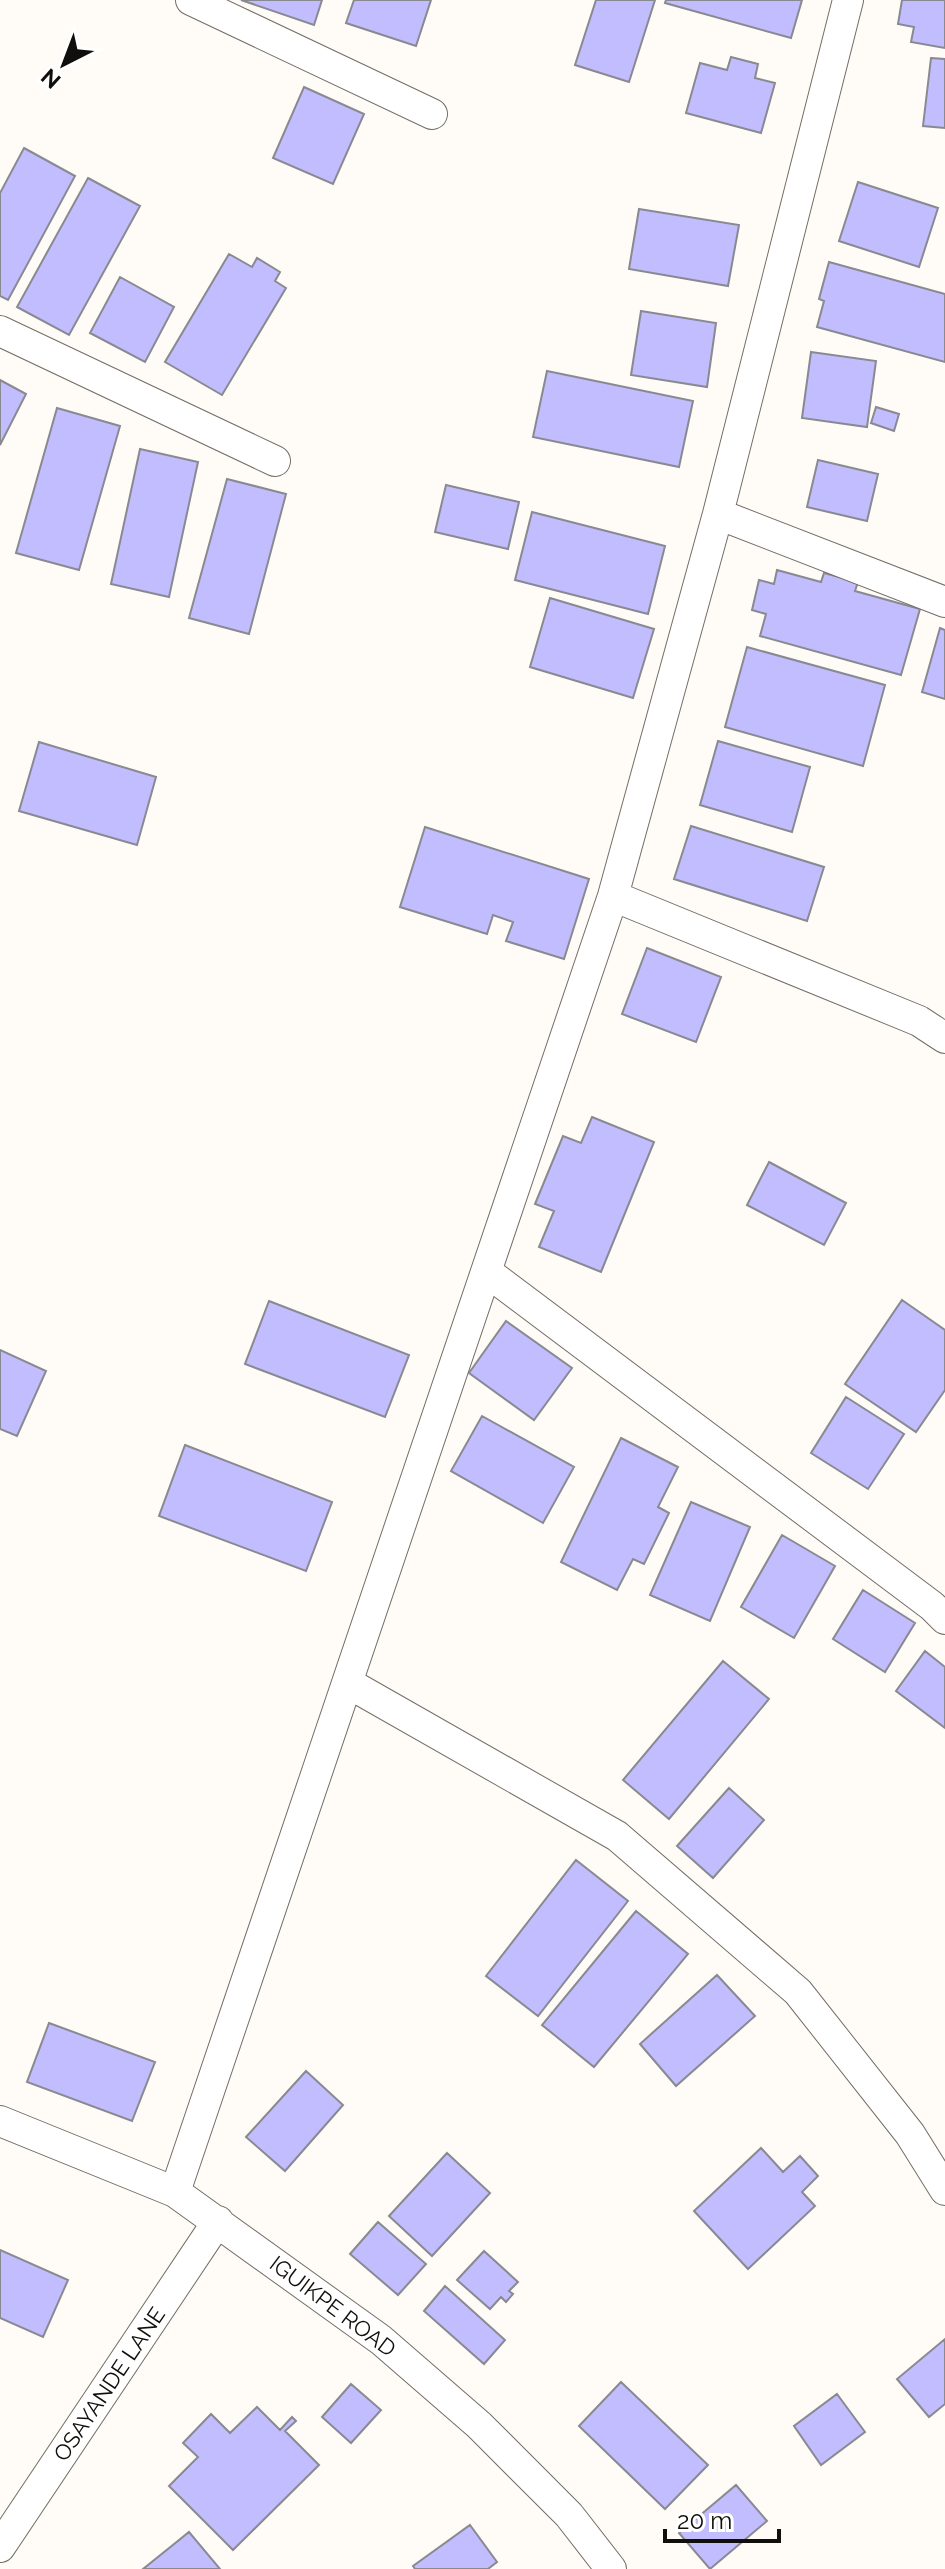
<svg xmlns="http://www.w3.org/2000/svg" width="945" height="2569" font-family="Raleway,sans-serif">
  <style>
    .building { fill: #c1bdff; stroke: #898991; stroke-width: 2 }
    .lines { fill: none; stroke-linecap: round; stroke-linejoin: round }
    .minor-casing { stroke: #746e67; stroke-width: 32 }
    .minor { stroke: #fff; stroke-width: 30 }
    .labels { text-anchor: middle; stroke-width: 8; stroke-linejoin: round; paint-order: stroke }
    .street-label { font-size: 22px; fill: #110f0c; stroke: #fff }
  </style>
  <rect width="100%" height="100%" fill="#fffbf6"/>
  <!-- building -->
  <path class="building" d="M241,0H322L314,25Z
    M354,0H431L416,46L346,23Z
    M596,0H655L629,82L575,65Z
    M666,0H802L791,38L665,3Z
    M902,0H945V48L911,42L914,27L898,24Z
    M731,57L758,64L755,78L775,83L761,133L686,113L700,63L727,70Z
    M931,58L945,59V128L923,126Z
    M304,87L364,114L333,184L273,158Z
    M24,148L75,176L8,300L0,296V193Z
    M88,178L140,206L69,335L17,307Z
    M858,182L938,208L919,267L839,241Z
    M639,209L739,225L728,286L629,269Z
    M229,254L252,267L257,258L280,272L275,281L286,288L222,395L165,362Z
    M829,262L945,294V362L817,327L824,301L819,299Z
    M120,277L174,307L145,362L90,333Z
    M641,311L716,323L707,387L631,375Z
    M811,352L876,361L867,427L802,418Z
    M547,371L693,401L679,467L533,437Z
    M0,380L26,394L0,445Z
    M876,407L899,414L894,431L871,423Z
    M57,408L120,426L79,570L16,553Z
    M140,449L198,462L169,597L111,584Z
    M818,460L878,474L867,521L807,507Z
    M227,479L286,494L249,634L189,618Z
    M446,485L519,502L508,549L435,532Z
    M532,512L665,546L648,614L515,580Z
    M777,570L821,582L824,573L858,582L855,591L920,609L901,675L760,636L766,614L752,610L759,580L774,584Z
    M550,598L654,629L633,698L530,667Z
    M940,628L945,630V699L922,692Z
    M747,647L885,685L863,766L725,727Z
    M718,741L810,767L792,832L700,805Z
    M39,742L156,777L137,845L19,811Z
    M691,826L824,867L807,921L674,879Z
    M425,827L589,879L564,959L506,941L513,922L493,915L487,934L400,907Z
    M647,948L721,977L696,1042L622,1014Z
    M592,1117L654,1142L601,1272L539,1247L554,1211L535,1204L563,1136L581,1143Z
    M769,1162L846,1203L824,1245L747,1205Z
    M902,1300L945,1330V1390L916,1432L845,1384Z
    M269,1301L409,1355L385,1417L245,1364Z
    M506,1321L572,1368L534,1420L469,1373Z
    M0,1350L46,1371L17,1436L0,1429Z
    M846,1397L904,1434L868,1489L811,1453Z
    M482,1416L574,1467L543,1523L451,1471Z
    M621,1438L678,1467L658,1507L669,1513L644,1564L633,1559L617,1590L561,1562Z
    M185,1445L332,1502L306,1571L159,1516Z
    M691,1502L750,1527L710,1621L650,1595Z
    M782,1535L835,1566L794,1638L741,1607Z
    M863,1590L915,1623L885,1672L833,1639Z
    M925,1651L945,1667V1728L896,1691Z
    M723,1661L769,1699L669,1819L623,1780Z
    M729,1788L764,1820L713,1878L677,1846Z
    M576,1860L628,1901L538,2016L486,1976Z
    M636,1911L688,1954L594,2067L542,2025Z
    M717,1975L755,2016L676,2086L640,2044Z
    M49,2023L155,2062L132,2121L27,2082Z
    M306,2071L343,2105L285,2171L246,2137Z
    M761,2148L783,2172L800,2156L818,2176L802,2192L815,2206L748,2269L694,2211Z
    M447,2153L490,2193L432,2256L389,2216Z
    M378,2222L426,2264L398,2295L350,2254Z
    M0,2250L68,2280L43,2337L0,2318Z
    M484,2251L518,2282L509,2291L513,2294L506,2302L501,2297L490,2309L457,2280Z
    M445,2286L505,2340L484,2364L424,2311Z
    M945,2339V2404L929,2417L897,2379Z
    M621,2382L708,2465L665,2509L579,2426Z
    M351,2384L381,2410L351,2443L322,2417Z
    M837,2394L865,2432L821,2465L794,2426Z
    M257,2407L280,2430L292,2417L296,2421L285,2431L319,2465L233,2550L169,2486L198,2457L183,2443L211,2414L230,2433Z
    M736,2485L767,2521L710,2569L679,2533Z
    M470,2525L497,2562L488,2569H415L413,2566Z
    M189,2532L220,2569H143Z"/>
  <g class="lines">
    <defs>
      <path id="minor" d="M191,0L432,114
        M0,331L275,461
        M718,514L945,602
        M613,896L919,1021L945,1038
        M487,1272L932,1606L945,1619
        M348,1683L617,1836L798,1992L910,2134L945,2190
        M0,2121L175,2192L381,2340L479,2425L569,2515L611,2569
        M175,2192L613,896L718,514L848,0
        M0,2547L218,2221"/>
    </defs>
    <!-- minor casing -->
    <use href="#minor" class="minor-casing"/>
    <!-- minor -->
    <use href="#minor" class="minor"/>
  </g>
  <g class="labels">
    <!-- street labels -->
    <g class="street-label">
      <text transform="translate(333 2306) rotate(37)" y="8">IGUIKPE ROAD</text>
      <text transform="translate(109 2384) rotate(-56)" y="8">OSAYANDE LANE</text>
    </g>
  </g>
  <!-- north arrow -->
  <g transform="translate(64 64) rotate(222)" stroke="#ffffff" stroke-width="6" paint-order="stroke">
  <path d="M0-6L14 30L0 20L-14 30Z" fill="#110f0c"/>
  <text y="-12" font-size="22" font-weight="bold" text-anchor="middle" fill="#110f0c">N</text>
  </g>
  <!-- scale -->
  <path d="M665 2529v12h114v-12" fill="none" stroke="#110f0c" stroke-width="4"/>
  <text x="677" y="2529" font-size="24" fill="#110f0c" stroke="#ffffff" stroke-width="6" paint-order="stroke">20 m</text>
</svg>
